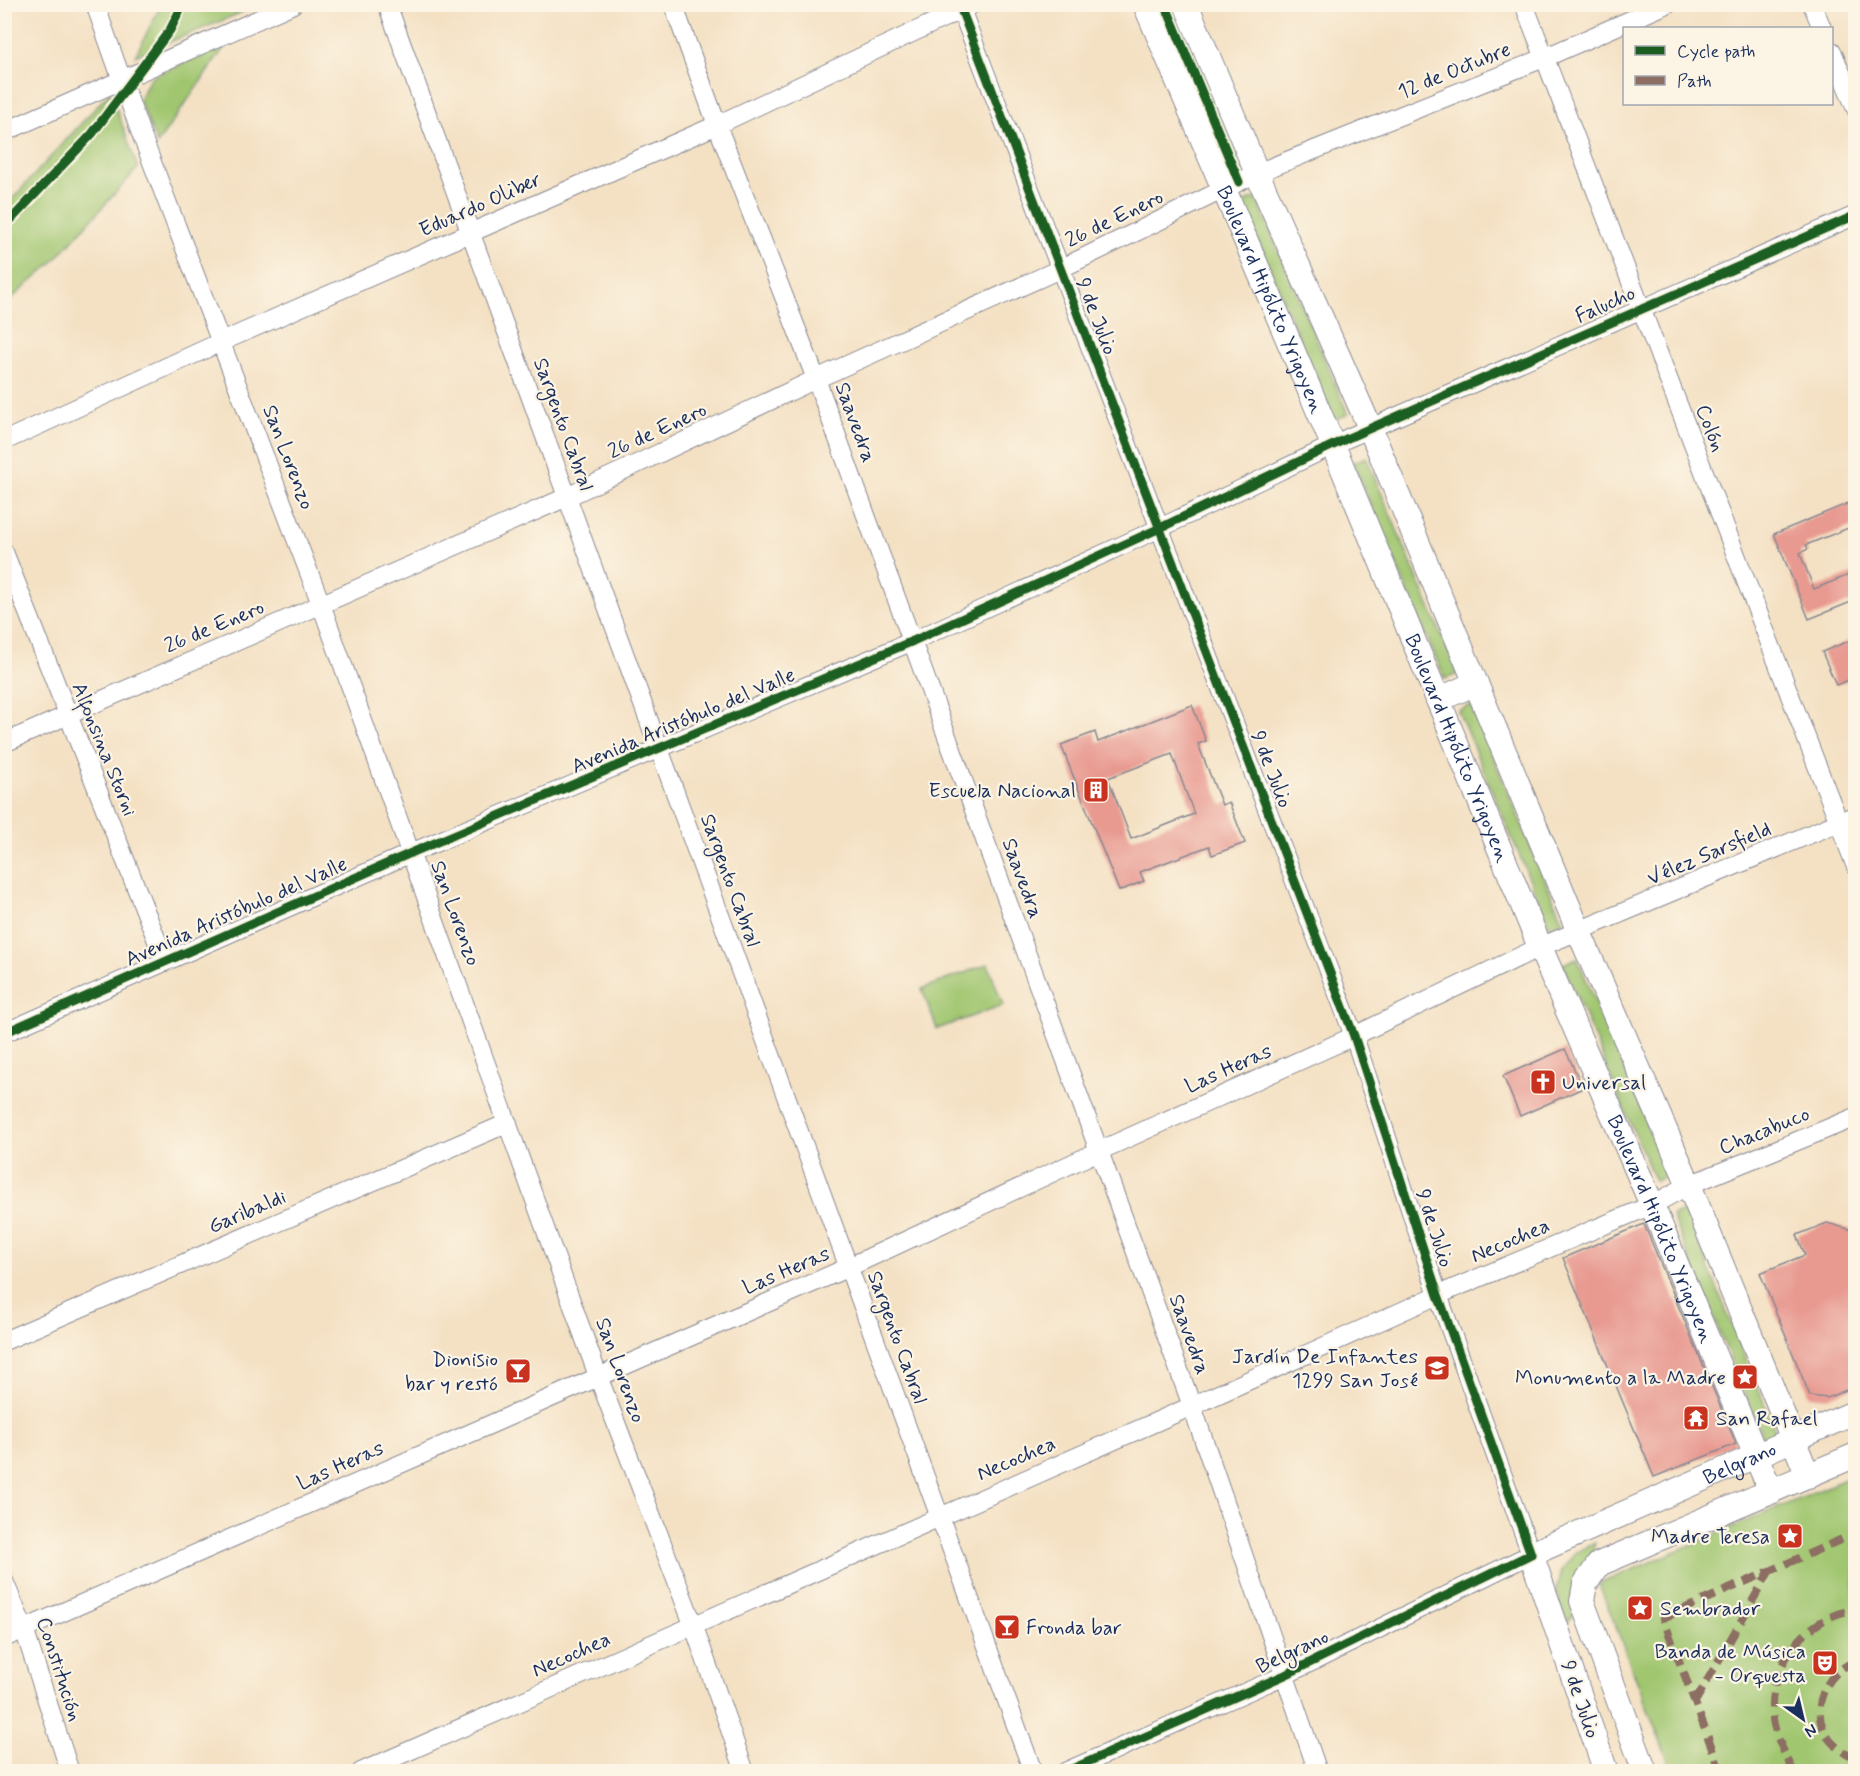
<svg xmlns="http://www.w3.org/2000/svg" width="1860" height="1776" font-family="Mynerve,sans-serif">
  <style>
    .green { fill: #a0c670; stroke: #5e7a67; stroke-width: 1.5 }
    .building { fill: #e89a91; fill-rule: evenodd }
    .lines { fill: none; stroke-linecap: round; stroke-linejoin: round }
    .minor-casing { stroke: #888891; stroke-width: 20 }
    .major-casing { stroke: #888891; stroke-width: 26 }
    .minor { stroke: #fff; stroke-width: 18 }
    .major { stroke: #fff; stroke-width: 24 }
    .quiet { stroke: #8d6e63; stroke-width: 8; stroke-dasharray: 15 8; stroke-linecap: butt }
    .cycleway-casing { stroke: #fcf5e5; stroke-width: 13 }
    .cycleway { stroke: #1b5e20; stroke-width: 9 }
    .labels { text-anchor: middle; stroke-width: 4.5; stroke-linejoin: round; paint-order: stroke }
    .street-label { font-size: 21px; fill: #1b2f5e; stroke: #fcf5e5 }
    .poi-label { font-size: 21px; fill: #1b2f5e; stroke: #fcf5e5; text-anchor: end }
  </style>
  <rect width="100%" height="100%" fill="#fcf5e5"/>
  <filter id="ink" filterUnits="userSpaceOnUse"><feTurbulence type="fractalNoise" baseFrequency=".0167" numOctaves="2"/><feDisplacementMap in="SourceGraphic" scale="12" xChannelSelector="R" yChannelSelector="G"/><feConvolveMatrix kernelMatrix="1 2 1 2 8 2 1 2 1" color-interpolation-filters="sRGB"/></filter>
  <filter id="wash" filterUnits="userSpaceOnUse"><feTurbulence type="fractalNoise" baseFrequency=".008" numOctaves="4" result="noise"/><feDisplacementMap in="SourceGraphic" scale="24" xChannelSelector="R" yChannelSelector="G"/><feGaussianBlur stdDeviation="1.35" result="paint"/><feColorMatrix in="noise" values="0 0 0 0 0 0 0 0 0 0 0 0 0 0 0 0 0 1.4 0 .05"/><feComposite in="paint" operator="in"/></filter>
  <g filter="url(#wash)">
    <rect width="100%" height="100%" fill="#f4e1c4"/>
    <!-- green -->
    <path class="green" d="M161,5V4L246,5L243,12L135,56Z
      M1157,5H1173L1239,160L1225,166Z
      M226,45L157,144L139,100L151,77Z
      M110,92L138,168L52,263L5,304L4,208Z
      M1256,198L1348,414L1334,420L1242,203Z
      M1366,457L1458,674L1445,679L1353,463Z
      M1471,705L1563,922L1550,927L1458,711Z
      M1577,958L1669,1175L1655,1181L1563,964Z
      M988,964L1003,1005L937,1029L922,989Z
      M1685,1210L1776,1432L1763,1438L1672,1216Z
      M1855,1475V1771H1672L1599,1584Z
      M1595,1543L1576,1610L1567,1623L1556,1590L1561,1571L1575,1553Z"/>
    <g id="blocks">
      <!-- building -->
      <path class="building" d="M1856,500V525L1806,545L1808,549L1800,553L1814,589L1856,572V600L1809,619L1774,534Z
        M1856,638V677L1836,685L1822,652Z
        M1192,705L1206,741L1198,744L1222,805L1229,802L1245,843L1212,855L1209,846L1140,872L1144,881L1119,891L1061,745L1095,732L1098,742ZM1172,754L1194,814L1131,839L1108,778Z
        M1565,1049L1583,1088L1520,1116L1503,1076Z
        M1827,1223L1856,1231V1386L1827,1398L1810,1396L1760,1273L1805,1255L1797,1235Z
        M1644,1224L1736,1444L1654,1477L1563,1258Z"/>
    </g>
  </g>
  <g filter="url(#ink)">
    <use href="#blocks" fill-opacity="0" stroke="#888891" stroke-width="1.5"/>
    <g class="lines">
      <defs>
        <path id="minor" d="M95,4L140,131L321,604L598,1376L693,1624L745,1772
          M387,4L1033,1772
          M673,4L717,125L816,379L1099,1151L1192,1406L1318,1772
          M959,4L1354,1036L1438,1295L1531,1554L1285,1675L1065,1772
          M1524,4L1856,867
          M1812,4L1822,28
          M1832,51L1856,109
          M4,132L293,4
          M4,441L221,342L717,125L971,5
          M4,552L165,961
          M4,743L567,497L816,379L1060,269L1257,173L1544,58L1667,4
          M4,1033L411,853L913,641L1160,528L1348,438L1856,215
          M4,1341L508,1123
          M4,1581L24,1629L70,1772
          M4,1638L849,1267L1099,1151L1354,1036L1540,947L1856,815
          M361,1772L1192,1406L1438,1295L1652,1205L1689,1185L1856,1117"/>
        <g id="major">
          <path id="s1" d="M1145,4L1333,445L1540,947L1652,1205L1771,1492"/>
          <path d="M1186,4L1257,173L1370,428L1579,932L1689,1185L1808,1476"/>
          <path d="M1438,700L1476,683"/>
          <path id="s2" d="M1606,1772L1531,1554L1856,1412"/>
          <path d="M1645,1772L1582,1601L1585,1584L1599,1564L1856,1455"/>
        </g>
      </defs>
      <!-- minor casing -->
      <use href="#minor" class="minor-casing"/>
      <!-- major casing -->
      <use href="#major" class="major-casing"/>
      <!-- minor -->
      <use href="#minor" class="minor"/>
      <!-- major -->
      <use href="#major" class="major"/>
      <!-- quiet -->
      <path class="quiet" d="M1856,1661C1809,1679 1806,1742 1856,1757
        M1695,1702L1770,1570
        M1721,1772L1663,1618L1856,1533
        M1796,1772L1792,1768C1782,1748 1772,1730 1772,1707C1771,1663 1811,1613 1856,1610"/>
      <defs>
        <path id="cycleway" d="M959,4L1354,1036L1438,1295L1531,1554L1285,1675L1065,1772
          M1165,4L1239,182
          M4,227L92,134L170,30L183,4
          M4,1033L411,853L913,641L1160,528L1348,438L1856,215"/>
      </defs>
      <!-- cycleway casing -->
      <use href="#cycleway" class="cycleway-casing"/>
      <!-- cycleway -->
      <use href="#cycleway" class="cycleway"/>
    </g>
  </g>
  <!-- icons -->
  <defs>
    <symbol id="building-square" viewBox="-11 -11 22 22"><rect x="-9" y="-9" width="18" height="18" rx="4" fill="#c8321e" stroke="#fcf5e5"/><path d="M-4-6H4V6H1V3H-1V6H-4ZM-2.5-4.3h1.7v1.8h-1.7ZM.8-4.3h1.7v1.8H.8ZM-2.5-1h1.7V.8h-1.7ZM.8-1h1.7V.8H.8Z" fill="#fff"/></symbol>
    <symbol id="church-square" viewBox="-11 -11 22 22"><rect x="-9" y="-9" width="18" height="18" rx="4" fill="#c8321e" stroke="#fcf5e5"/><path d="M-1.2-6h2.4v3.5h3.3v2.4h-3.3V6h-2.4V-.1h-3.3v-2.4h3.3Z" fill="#fff"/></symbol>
    <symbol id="school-square" viewBox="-11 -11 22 22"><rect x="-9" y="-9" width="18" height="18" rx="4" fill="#c8321e" stroke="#fcf5e5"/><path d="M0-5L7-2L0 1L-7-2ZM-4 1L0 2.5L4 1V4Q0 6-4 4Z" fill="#fff"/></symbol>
    <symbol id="bar-square" viewBox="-11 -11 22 22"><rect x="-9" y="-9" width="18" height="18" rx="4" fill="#c8321e" stroke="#fcf5e5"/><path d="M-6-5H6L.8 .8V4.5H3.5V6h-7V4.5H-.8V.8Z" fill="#fff"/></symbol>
    <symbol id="sight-square" viewBox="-11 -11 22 22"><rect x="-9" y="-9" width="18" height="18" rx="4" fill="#c8321e" stroke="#fcf5e5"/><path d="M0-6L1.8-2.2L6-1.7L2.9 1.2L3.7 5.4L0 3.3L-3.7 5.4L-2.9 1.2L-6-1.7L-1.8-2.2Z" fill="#fff"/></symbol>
    <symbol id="temple-square" viewBox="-11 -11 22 22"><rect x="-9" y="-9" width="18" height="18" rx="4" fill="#c8321e" stroke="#fcf5e5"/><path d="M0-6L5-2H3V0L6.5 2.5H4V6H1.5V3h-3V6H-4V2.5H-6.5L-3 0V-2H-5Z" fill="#fff"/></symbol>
    <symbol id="theatre-square" viewBox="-11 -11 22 22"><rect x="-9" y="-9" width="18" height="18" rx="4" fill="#c8321e" stroke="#fcf5e5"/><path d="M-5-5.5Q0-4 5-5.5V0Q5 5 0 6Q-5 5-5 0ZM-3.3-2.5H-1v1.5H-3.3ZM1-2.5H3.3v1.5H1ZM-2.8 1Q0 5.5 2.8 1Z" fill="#fff"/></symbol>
  </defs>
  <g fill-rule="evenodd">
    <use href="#building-square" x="1081" y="775" width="30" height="30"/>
    <use href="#church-square" x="1528" y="1067" width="30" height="30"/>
    <use href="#school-square" x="1422" y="1353" width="30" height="30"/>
    <use href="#bar-square" x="503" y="1356" width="30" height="30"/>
    <use href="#sight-square" x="1730" y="1362" width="30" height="30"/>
    <use href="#temple-square" x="1681" y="1403" width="30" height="30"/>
    <use href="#sight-square" x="1775" y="1521" width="30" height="30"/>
    <use href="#sight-square" x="1625" y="1593" width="30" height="30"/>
    <use href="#bar-square" x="992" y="1612" width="30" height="30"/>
    <use href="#theatre-square" x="1810" y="1648" width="30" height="30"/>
  </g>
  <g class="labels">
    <!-- street labels -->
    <g class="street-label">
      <text transform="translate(1454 70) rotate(-22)" y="7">12 de Octubre</text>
      <text transform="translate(480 204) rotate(-24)" y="7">Eduardo Oliber</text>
      <text transform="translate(1114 218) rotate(-26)" y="7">26 de Enero</text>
      <text dy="7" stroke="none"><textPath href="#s1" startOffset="321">Boulevard Hipólito Yrigoyen</textPath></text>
      <text transform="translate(1605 304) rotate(-24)" y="7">Falucho</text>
      <text transform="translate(1097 316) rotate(69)" y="7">9 de Julio</text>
      <text transform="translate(856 422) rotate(70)" y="7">Saavedra</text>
      <text transform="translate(564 424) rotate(70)" y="7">Sargento Cabral</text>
      <text transform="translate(1711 428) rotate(69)" y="7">Colón</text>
      <text transform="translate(657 430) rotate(-25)" y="7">26 de Enero</text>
      <text transform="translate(289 457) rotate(69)" y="7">San Lorenzo</text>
      <text transform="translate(214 626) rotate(-23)" y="7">26 de Enero</text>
      <text transform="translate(683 720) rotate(-23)" y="7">Avenida Aristóbulo del Valle</text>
      <text dy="7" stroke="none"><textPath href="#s1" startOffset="807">Boulevard Hipólito Yrigoyen</textPath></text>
      <text transform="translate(105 749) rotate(68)" y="7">Alfonsina Storni</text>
      <text transform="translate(1272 769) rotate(69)" y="7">9 de Julio</text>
      <text transform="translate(1709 853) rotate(-23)" y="7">Vélez Sarsfield</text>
      <text transform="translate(1023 878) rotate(70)" y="7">Saavedra</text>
      <text transform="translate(731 880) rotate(70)" y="7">Sargento Cabral</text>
      <text transform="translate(236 911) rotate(-24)" y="7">Avenida Aristóbulo del Valle</text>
      <text transform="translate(456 913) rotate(70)" y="7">San Lorenzo</text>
      <text transform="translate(1228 1068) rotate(-24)" y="7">Las Heras</text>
      <text transform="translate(1764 1130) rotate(-22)" y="7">Chacabuco</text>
      <text transform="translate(247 1211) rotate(-23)" y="7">Garibaldi</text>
      <text transform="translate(1435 1228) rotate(72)" y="7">9 de Julio</text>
      <text dy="7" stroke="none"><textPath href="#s1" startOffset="1329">Boulevard Hipólito Yrigoyen</textPath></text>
      <text transform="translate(1510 1240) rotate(-23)" y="7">Necochea</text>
      <text transform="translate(786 1270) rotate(-23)" y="7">Las Heras</text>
      <text transform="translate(1190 1334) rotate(70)" y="7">Saavedra</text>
      <text transform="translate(898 1337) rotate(70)" y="7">Sargento Cabral</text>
      <text transform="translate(621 1370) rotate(70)" y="7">San Lorenzo</text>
      <text transform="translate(1016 1458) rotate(-23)" y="7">Necochea</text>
      <text dy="7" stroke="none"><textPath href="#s2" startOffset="458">Belgrano</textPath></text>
      <text transform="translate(340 1465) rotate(-24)" y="7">Las Heras</text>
      <text transform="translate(1292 1651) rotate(-25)" y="7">Belgrano</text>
      <text transform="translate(571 1654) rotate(-24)" y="7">Necochea</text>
      <text transform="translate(60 1669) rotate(72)" y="7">Constitución</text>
      <text transform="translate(1581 1699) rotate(71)" y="7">9 de Julio</text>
    </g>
    <!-- poi labels -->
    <g class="poi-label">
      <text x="1076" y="797">Escuela Nacional</text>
      <text x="1562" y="1089" text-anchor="start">Universal</text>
      <text x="1418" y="1363">Jardín De Infantes<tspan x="1418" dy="24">1299 San José</tspan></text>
      <text x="498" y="1366">Dionisio<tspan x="498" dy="24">bar y restó</tspan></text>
      <text x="1726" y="1384">Monumento a la Madre</text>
      <text x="1716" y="1425" text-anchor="start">San Rafael</text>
      <text x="1770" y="1543">Madre Teresa</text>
      <text x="1660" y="1615" text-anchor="start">Sembrador</text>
      <text x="1026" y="1634" text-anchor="start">Fronda bar</text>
      <text x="1806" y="1658">Banda de Música<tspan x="1806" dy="24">- Orquesta</tspan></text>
    </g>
  </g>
  <!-- margin -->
  <rect width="1860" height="1776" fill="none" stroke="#fcf5e5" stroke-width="24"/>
  <!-- legend -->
  <rect x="1623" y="27" width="210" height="78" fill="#fcf5e5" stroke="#a2a6af" stroke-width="1.5"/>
  <rect x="1635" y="46" width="30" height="9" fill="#1b5e20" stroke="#a2a6af" stroke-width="1.5"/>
  <text x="1677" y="57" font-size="18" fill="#1b2f5e">Cycle path</text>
  <rect x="1635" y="76" width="30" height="9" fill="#8d6e63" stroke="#a2a6af" stroke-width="1.5"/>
  <text x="1677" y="87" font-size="18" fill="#1b2f5e">Path</text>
  <!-- north arrow -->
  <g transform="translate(1803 1719) rotate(146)" stroke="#fcf5e5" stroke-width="4.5" paint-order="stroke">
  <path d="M0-4.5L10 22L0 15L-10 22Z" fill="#1b2f5e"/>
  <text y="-9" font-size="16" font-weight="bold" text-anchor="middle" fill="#1b2f5e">N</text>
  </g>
</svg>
